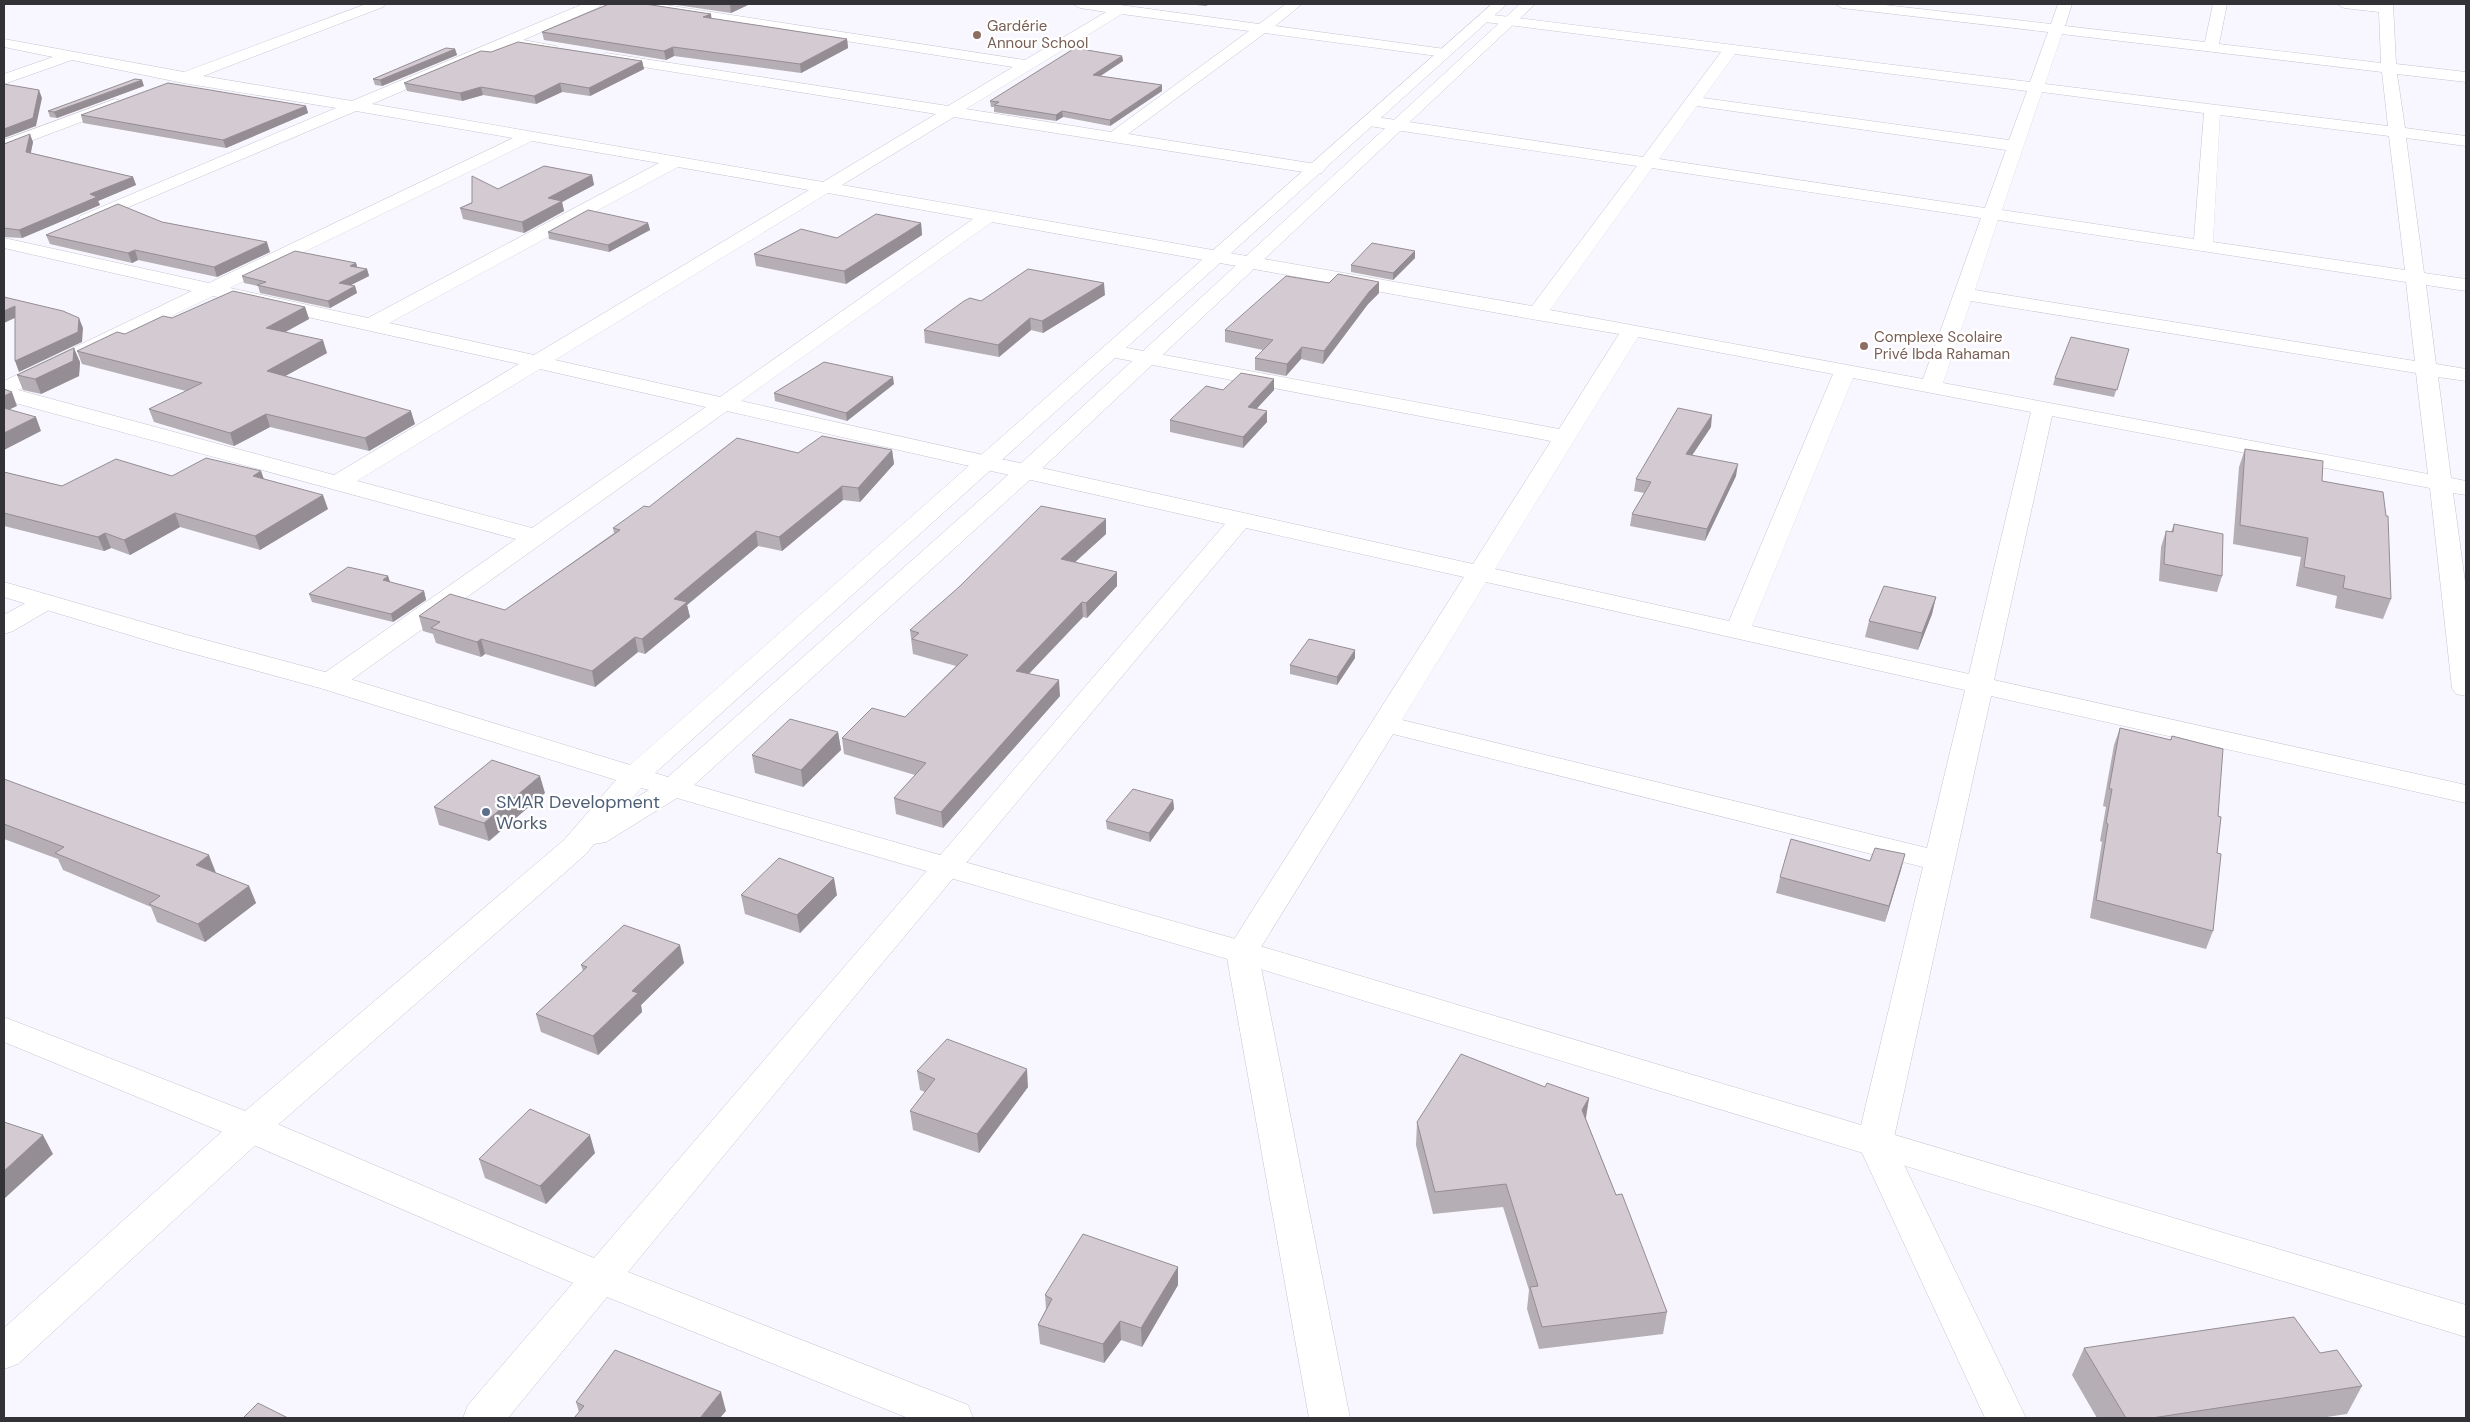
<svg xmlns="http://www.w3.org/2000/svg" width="2470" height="1422" font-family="'DM Sans',sans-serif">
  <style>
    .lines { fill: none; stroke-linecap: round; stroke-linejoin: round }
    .minor-casing { stroke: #c6c5d1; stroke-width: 1 }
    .tertiary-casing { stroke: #c6c5d1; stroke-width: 1 }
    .minor { fill: #fff; fill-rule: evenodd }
    .tertiary { fill: #fff; fill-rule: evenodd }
    .wall { fill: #b6aeb5 }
    .shaded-wall { fill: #948d93 }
    .building { fill: #d4cad2; stroke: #948d93 }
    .education-dot { fill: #8d6e63; stroke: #fff; stroke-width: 2 }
    .service-dot { fill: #5c6f8a; stroke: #fff; stroke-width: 2 }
    .labels { text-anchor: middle; stroke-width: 4.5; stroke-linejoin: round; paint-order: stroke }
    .far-education-label { font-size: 15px; fill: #785e54; stroke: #fff; text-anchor: start }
    .service-label { font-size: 18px; fill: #4e5e75; stroke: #fff; text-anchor: start }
  </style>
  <rect width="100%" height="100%" fill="#f8f7ff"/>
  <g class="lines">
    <defs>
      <path id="minor" d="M366,4H385L383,7L203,76L352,101L583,4H601L599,7L523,40L556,46L558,49L556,52L551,53L508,46L372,104L823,182L936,114L606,61L599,57L606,53L948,106L1013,67L633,8L626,4H659L1025,60L1106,12L1080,8L1073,4L1120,5L1259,24L1286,4H1302L1275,26L1445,49L1452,53L1445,57L1265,33L1128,134L1316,164L1322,165L1325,169L1322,173L1316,174L954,117L842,185L1532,306L1637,166L1369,126L1363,124L1361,121L1363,118L1369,116L1643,157L1721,52L1485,22L1480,21L1478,18L1480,15L1485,14L2030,82L2048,32L1842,8L1835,4H1876L2051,24L2058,4H2072L2065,26L2205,42L2213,4H2227L2219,44L2381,63L2379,12L2344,8L2337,4H2393L2396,64L2466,72V82L2397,74L2405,128L2466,136V146L2406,138L2424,273L2466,279V291L2426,285L2436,364L2466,369V381L2438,377L2451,478L2466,481V495L2453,493L2466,589V696L2456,694L2452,688L2430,488L2052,416L1994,680L2466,785V803L1991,696L1893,1142L2026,1418H1985L1857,1142L1923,867L1393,734L1258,952L1350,1418H1309L1226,952L1464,577L1246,528L874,973L628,1272L968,1405L973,1418H908L607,1297L508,1418H463L468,1405L573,1283L237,1138L4,1042V1017L263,1118L594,1258L1225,524L727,411L340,688L330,690L320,688L317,682L320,676L516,539L4,400V381L192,291L4,248V238L209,283L513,138L356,111L86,225L80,224L77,220L80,216L336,108L183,83L72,60L4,84V74L53,57L4,47V39L184,72ZM1122,14L1249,31L1111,132L966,109ZM2062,34L2382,72L2388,126L2045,84ZM1735,54L2027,91L2009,140L1703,98ZM2042,92L2204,113L2194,239L2002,210ZM1697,106L2006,150L1985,208L1659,159ZM2220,115L2389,136L2405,270L2213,242ZM532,141L659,163L368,318L230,288ZM678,167L809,190L534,355L389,323ZM1652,168L1981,218L1923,379L1550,310ZM828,193L973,219L720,397L555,360ZM1998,220L2406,282L2415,361L1975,290ZM992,222L1537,320L1619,334L1559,429L1111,345L1104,347L1101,351L1104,355L1111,357L1551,441L1473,564L741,401ZM213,296L519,364L334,475L18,390ZM1971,301L2416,373L2428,474L1943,383ZM1638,337L1833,374L1729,621L1495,569ZM540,369L706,407L532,528L357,481ZM1853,378L2031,412L1969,674L1752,626ZM1486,582L1965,690L1927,848L1402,720Z
        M115,99L121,101L123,104L121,107L4,151V140Z
        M45,594L54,597L58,602L54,607L13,631L4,634V615L36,597Z"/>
      <path id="tertiary" d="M1492,4H1507L655,773L668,777L1017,467L1520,4H1535L1033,477L694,785L1253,944L2466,1305V1337L1231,960L677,798L606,842L594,844L586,854L263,1138L18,1364L4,1369V1328L237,1118L564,840L616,780L320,688L169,647L4,597V582L187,635L340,676L630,765ZM641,788L649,790L629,802Z"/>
    </defs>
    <!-- minor casing -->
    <use href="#minor" class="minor-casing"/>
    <!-- tertiary casing -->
    <use href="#tertiary" class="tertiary-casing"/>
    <!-- minor -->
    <use href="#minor" class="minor"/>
    <!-- tertiary -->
    <use href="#tertiary" class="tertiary"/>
  </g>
  <!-- wall -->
  <path class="wall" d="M670,4H750L731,13Z
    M1187,4H1210L1206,6Z
    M711,14V19L847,39L848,48L801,73L674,56L666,60L544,40L542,32Z
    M455,49L457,55L382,86L375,85L373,79Z
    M491,52L642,61L644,69L590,96L562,92L536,104L483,95L462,101L407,91L404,83Z
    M1122,56L1123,61L1100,76L1162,85V91L1110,126L1063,117L1056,121L994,112V107H991L990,101Z
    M144,86L57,118L50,117L48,111Z
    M306,106L308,113L226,148L83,123L81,115Z
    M33,142L31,153L133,177L136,185L98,201L100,205L22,238L4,237V144Z
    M592,175L594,185L562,202L564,211L524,233L463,219L460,208L498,189Z
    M162,222L270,252L217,277L138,260L132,263L50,244L46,235Z
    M648,223L650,230L609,252L549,239L548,232Z
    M921,223L922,235L846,284L756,266L754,254L837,238Z
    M1415,251V258L1393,280L1351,272V265Z
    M356,263L357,267L367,269L369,276L351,285L355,286L357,293L330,308L260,293L258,286L244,283L242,276Z
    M1379,282V293L1368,304L1323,364L1301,359L1286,376L1255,370V358L1263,350L1225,342V330L1329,283Z
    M1105,295L1043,333L1031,330L999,357L925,343L924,330L981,301Z
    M305,307L309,319L285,332L327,353L285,376L415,424L369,451L270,427L234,446L154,422L149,409L186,391L82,364L77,351L172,318Z
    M2129,349L2114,397L2053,385L2055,378Z
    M80,362L79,376L41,394L23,390L17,375Z
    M894,384L847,421L775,401L774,393Z
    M1223,390H1274L1257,408L1267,422L1243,448L1170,432V420Z
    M1711,427L1692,455L1736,476L1705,541L1630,526L1632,514L1644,493L1634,491L1636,479Z
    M2245,449L2322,481L2391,599L2383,619L2335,608L2337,596L2296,586L2301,557L2233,544L2239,467Z
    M892,450L894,464L860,502L843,500L782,551L758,546L687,605L690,617L645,654L638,652L595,687L485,654L481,657L436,643L433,634L423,631L419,616L505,610L614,533L613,528L649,507L798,453Z
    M261,471L263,478L328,509L260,550L180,527L130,555L111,548L104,551L4,526V472L62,486L172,476Z
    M2174,524L2222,576L2217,592L2159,581L2161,547L2166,531L2171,532Z
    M1106,534L1075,562L1117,572V586L1087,618L1083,617L1029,674L1060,696L943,828L896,814L894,798L915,775L844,754L842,738L905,717L956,666L913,654L910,630Z
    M388,576L390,582L424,591L426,600L393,622L312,602L309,594Z
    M1936,597L1932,614L1918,650L1865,637L1869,621Z
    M1355,658L1337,685L1290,674V665Z
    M2120,728L2170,740L2172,736L2218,816L2217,853L2213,931L2206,949L2090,918L2102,842L2100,841L2106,807L2103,806L2114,745Z
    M838,732L841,750L803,787L755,773L752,755Z
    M4,779L216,873L249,886L256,903L205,942L157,922L151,907L63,870L58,859L4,839Z
    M545,793L489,841L439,825L434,807Z
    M1173,800L1174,809L1150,842L1107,829L1106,821Z
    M1905,854L1885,922L1776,893L1780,877L1870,861Z
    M741,895H837L800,933L745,914Z
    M684,963L641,1005L642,1012L598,1055L541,1032L536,1014L583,971L581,965Z
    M917,1071L1028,1087L979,1153L913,1130L910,1111L925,1092L920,1090Z
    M1545,1087L1589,1098L1586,1119L1616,1195L1667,1312L1663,1334L1539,1349L1527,1309L1529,1290L1503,1207L1433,1214L1416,1145L1417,1122Z
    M595,1153L546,1204L485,1178L479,1159Z
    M1178,1267V1285L1142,1347L1121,1340L1104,1363L1040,1344L1038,1325L1046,1309L1045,1295Z
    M2084,1348L2362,1386L2347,1414L2320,1418H2097L2072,1375Z
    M576,1402L726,1411L579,1412Z"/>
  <!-- shaded-wall -->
  <path class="shaded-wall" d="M731,4H750L731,13L730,5Z
    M711,14L712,22L703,17Z
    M847,39L848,48L801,73L800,64Z
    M673,47L674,56L666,60L664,51Z
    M455,49L457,55L382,86L380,80Z
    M1122,56L1123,61L1093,81V75Z
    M642,61L644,69L590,96L589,88Z
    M142,80L144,86L57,118L54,112Z
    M560,83L562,92L536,104L534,96Z
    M1162,85V91L1110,126V120Z
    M481,87L483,95L462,101L460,93Z
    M39,90L42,98L36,126L4,138V129Z
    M306,106L308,113L226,148L223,140Z
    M1062,111L1063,117L1056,121V115Z
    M30,134L33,142L29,160L26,152Z
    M592,175L594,185L562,202L564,211L524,233L522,222L548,198Z
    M133,177L136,185L98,201L100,205L22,238L19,230L90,194Z
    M648,223L650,230L609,252L608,245Z
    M921,223L922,235L846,284L844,271Z
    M267,242L270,252L217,277L214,267Z
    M135,250L138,260L132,263L128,253Z
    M1415,251V258L1393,280V273Z
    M356,263L358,270L350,266Z
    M367,269L369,276L341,290L339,283Z
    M1379,282V293L1368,304L1323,364L1324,351L1369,292Z
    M1104,283L1105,295L1043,333L1042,321Z
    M355,286L357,293L330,308L328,301Z
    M15,306L19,316L4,323V311Z
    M305,307L309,319L269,341L266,328Z
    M79,318L83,328L82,342L19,372L15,361Z
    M1030,318L1031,330L999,357L998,345Z
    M323,340L327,353L271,384L267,371Z
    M1302,347L1301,359L1286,376L1287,364Z
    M74,348L80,362L79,376L41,394L35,379Z
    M893,377L894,384L847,421L846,413Z
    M1274,379V390L1248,418V407Z
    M12,392L17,406L4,412V396Z
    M411,411L415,424L369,451L365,438Z
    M1267,411V422L1243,448V437Z
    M266,414L270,427L234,446L230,433Z
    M1712,415L1711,427L1685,466L1686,454Z
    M36,417L41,431L4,450V433Z
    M892,450L894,464L860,502L858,488Z
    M1738,464L1736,476L1705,541L1707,529Z
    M261,471L266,485L253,476Z
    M842,486L843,500L782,551L779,537Z
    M323,495L328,509L260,550L255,536Z
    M175,513L180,527L130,555L124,540Z
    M1106,519V534L1062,574L1061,559Z
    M756,531L758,546L687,605L690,617L645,654L642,639L674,599Z
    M105,533L111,548L104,551L98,537Z
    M1117,572V586L1087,618L1086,603Z
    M388,576L391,585L383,580Z
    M424,591L426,600L393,622L391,614Z
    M1936,597L1932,614L1918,650L1922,633Z
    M1082,602L1083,617L1017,686L1016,671Z
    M635,637L638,652L595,687L592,671Z
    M481,639L485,654L481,657L477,642Z
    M1355,650V658L1337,685V677Z
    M1059,680L1060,696L943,828L941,812Z
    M838,732L841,750L803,787L801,770Z
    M540,776L545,793L489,841L484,823Z
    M1173,800L1174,809L1150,842L1149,833Z
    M1905,854L1901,870L1885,922L1889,906Z
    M209,855L216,873L196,865Z
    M834,878L837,895L800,933L797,915Z
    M249,886L256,903L205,942L198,924Z
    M680,945L684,963L641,1005L642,1012L598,1055L593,1036L632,991Z
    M1027,1069L1028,1087L979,1153L977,1134Z
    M1589,1098L1585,1121L1582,1110Z
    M43,1135L53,1154L4,1199V1171Z
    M590,1135L595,1153L546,1204L540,1186Z
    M1178,1267V1285L1142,1347L1141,1328Z
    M1120,1321L1121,1340L1104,1363L1103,1344Z
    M721,1392L726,1411L720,1418H700Z"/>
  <!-- building -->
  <path class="building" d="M609,4H645L711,14L703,17L847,39L800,64L673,47L664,51L542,32Z
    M518,42L642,61L589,88L560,83L534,96L481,87L460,93L404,83L481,51L491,52Z
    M446,48L455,49L380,80L373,79Z
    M1075,48L1122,56L1093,75L1162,85L1110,120L1062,111L1056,115L994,105L999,102L990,101Z
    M135,79L142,80L54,112L48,111Z
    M168,83L306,106L223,140L81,115Z
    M4,84L39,90L33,118L4,129Z
    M30,134L26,152L133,177L90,194L97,197L19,230L4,228V144Z
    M544,166L592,175L548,198L562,201L522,222L460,208L472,203V176L498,189Z
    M118,204L162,222L267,242L214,267L135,250L128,253L46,235Z
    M588,210L648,223L608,245L548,232Z
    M876,214L921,223L844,271L754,254L801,229L837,238Z
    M1372,243L1415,251L1393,273L1351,265Z
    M295,251L356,263L350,266L367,269L339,283L355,286L328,301L257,285L266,282L242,276Z
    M1028,269L1104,283L1042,321L1030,318L998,345L924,330L964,301L970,298L981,301Z
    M1338,274L1379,282L1369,292L1324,351L1302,347L1287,364L1255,358L1273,340L1225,330L1286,276L1329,283Z
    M233,291L305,307L266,328L323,340L267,371L411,411L365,438L266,414L230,433L149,409L202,383L77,351L117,332L125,334L163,316L172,318Z
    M4,297L63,311L79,318L78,332L15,361V306L4,311Z
    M2071,337L2129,349L2117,390L2055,378Z
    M74,348L73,361L35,379L17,375Z
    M824,362L893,377L846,413L774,393Z
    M1241,373L1274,379L1248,407L1267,411L1243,437L1170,420L1206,386L1223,390Z
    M4,389L12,392L4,396Z
    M4,408L36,417L4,433Z
    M1678,408L1712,415L1686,454L1738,464L1707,529L1632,514L1651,482L1636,479Z
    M822,436L892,450L858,488L842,486L779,537L756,531L674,599L687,602L642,639L635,637L592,671L481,639L477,642L431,628L440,622L419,616L450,594L505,610L620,530L613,528L644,506L649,507L737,438L798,453Z
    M2245,449L2323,461L2322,481L2383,492L2386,516H2388L2391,599L2343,588L2345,576L2304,567L2308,538L2240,525Z
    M206,458L261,471L253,476L323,495L255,536L175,513L124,540L105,533L98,537L4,513V472L62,486L116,459L172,476Z
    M1041,506L1106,519L1061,559L1117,572L1086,603L1082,602L1016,671L1059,680L941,812L894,798L926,763L842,738L872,708L905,717L968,655L912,639L919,633L910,630L959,587Z
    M2174,524L2223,534L2222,576L2164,564L2166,531L2173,532Z
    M348,567L388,576L383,580L424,591L391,614L309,594Z
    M1884,586L1936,597L1922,633L1869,621Z
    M1309,639L1355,650L1337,677L1290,665Z
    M790,719L838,732L801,770L752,755Z
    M2120,728L2171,740L2172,736L2223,749L2218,816L2221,817L2217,853L2221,854L2213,931L2096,900L2108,824L2106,823L2112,789H2109Z
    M492,760L540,776L484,823L434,807Z
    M4,779L209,855L196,865L249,886L198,924L149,904L160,896L55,853L64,847L4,824Z
    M1133,789L1173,800L1149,833L1106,821Z
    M1791,839L1870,861L1875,848L1905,854L1889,906L1780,877Z
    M779,858L834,878L797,915L741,895Z
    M624,925L680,945L632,991L638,993L593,1036L536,1014L587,967L581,965Z
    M947,1039L1027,1069L977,1134L910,1111L935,1079L917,1071Z
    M1461,1054L1545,1087L1547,1083L1589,1098L1582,1110L1616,1195L1622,1194L1667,1312L1542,1327L1530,1287L1538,1286L1506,1184L1435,1192L1417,1122Z
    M530,1109L590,1135L540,1186L479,1159Z
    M4,1122L43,1135L4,1171Z
    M1083,1234L1178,1267L1141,1328L1120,1321L1103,1344L1038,1325L1052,1299L1045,1295Z
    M2294,1317L2320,1353L2337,1350L2362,1386L2152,1418H2126L2084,1348Z
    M615,1350L721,1392L700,1418H574L584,1406L576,1402Z
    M258,1403L288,1418H243Z"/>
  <!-- markers -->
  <g class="education-dot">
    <circle cx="977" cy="35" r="5"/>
    <circle cx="1864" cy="346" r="5"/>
  </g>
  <circle class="service-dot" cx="486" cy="812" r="5"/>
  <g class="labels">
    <!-- far-education labels -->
    <g class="far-education-label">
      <text x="987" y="31">Gardérie<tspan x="987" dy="17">Annour School</tspan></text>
      <text x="1874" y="342">Complexe Scolaire<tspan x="1874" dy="17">Privé Ibda Rahaman</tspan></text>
    </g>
    <!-- service labels -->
    <g class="service-label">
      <text x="496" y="808">SMAR Development<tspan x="496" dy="21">Works</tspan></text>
    </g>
  </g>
  <!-- border -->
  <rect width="2470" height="1422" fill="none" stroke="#333337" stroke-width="10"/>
</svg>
